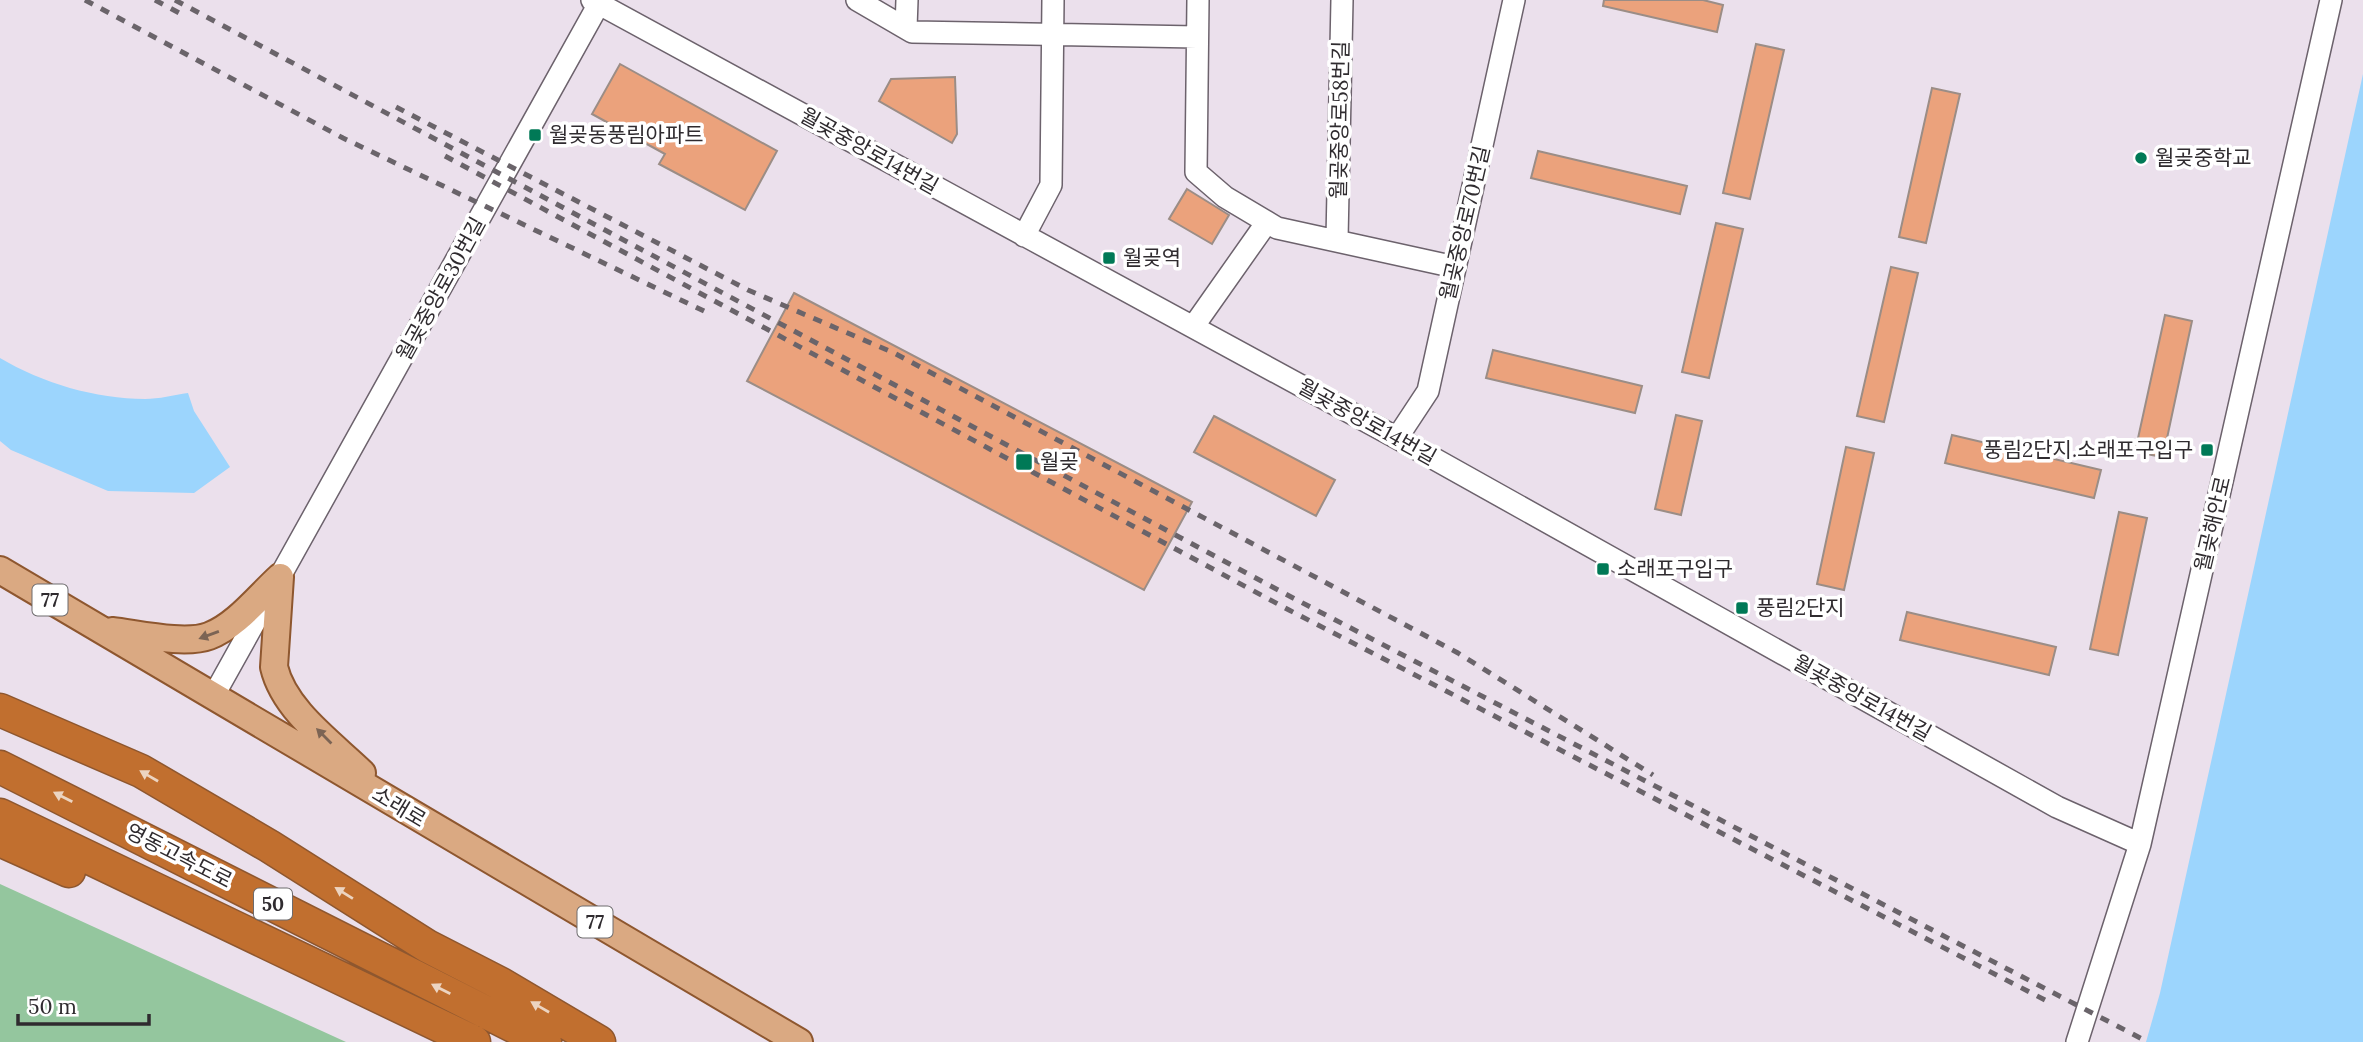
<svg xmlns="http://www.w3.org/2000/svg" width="2363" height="1042" font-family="Lora,'Noto Sans KR',serif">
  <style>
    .green { fill: #94c69e }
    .water { fill: #9cd5fd }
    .building { fill: #eba27c; stroke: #9b8d86; stroke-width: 2 }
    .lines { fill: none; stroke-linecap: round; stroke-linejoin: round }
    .minor-casing { stroke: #6c626c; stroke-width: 24 }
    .major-casing { stroke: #8e572f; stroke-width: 30 }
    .highway-casing { stroke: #8e572f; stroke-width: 35 }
    .minor { stroke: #fff; stroke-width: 21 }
    .major { stroke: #daa982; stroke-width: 26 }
    .highway { stroke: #c16f2f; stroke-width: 32 }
    .rail { stroke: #6a646a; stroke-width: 5; stroke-dasharray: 9 9; stroke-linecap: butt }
    .oneway { fill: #7c6454 }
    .oneway2 { fill: #ecd4c1 }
    .poi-dot { fill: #007956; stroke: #fff; stroke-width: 2.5 }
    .labels { text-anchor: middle; stroke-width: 7; stroke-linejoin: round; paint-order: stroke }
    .shield { fill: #fff; stroke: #6d6b6d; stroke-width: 2 }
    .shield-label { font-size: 19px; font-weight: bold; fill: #2f2b2f }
    .street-label { font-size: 21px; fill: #2f2b2f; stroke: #fff }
    .poi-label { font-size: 21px; fill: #2f2b2f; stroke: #fff; text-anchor: start }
  </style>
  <rect width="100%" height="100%" fill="#ebe0ec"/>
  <!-- green -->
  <path class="green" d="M0,884L346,1042H0Z"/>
  <!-- water -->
  <path class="water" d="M2363,74V1042H2146L2160,993Z
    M0,358C42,383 96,399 145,399C159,399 174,395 188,393L194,411L230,467L194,493L108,491L11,450L0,441Z"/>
  <!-- building -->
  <path class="building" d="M1604,0H1703L1723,5L1717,32L1603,6Z
    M1756,44L1784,50L1750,199L1723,193Z
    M620,64L777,151L745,210L659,164L665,154L592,114Z
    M955,77L957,134L952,143L879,101L891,79Z
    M1932,88L1960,94L1926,243L1899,237Z
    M1538,151L1687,186L1680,214L1531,178Z
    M1187,189L1229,215L1212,244L1169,219Z
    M1716,223L1743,229L1709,378L1682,372Z
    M1891,267L1918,273L1884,422L1857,416Z
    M794,293L1192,502L1144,590L747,381Z
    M2165,315L2192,321L2163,457L2135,452Z
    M1493,350L1642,386L1635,413L1486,378Z
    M1676,415L1702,421L1681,515L1655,509Z
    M1214,416L1335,480L1316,516L1194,452Z
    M1952,435L2101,470L2094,498L1945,463Z
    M1846,447L1874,453L1844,590L1817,584Z
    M2119,512L2147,518L2118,655L2090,649Z
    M1907,612L2056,647L2049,675L1900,640Z"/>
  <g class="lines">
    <defs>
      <path id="minor" d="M592,0L1397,438L2057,807L2140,844
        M857,0L912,32L1197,37
        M1198,0L1196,172L1225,197L1277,228L1455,267
        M906,28L907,0
        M1024,236L1051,185L1053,0
        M1337,239L1342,0
        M1193,327L1267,222
        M1397,438L1428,391L1514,0
        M214,695L601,0
        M2077,1042L2140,844L2331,0"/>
      <path id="major" d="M0,570L799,1042
        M280,577L274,667C284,710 331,743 362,773
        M112,631C138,634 185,645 209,636C236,626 259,596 280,577"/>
      <path id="highway" d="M0,710L141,771L269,846L427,946L501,984L599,1042
        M0,767L545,1042
        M0,815L474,1042
        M0,840L69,871"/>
    </defs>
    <!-- minor casing -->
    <use href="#minor" class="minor-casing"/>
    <!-- major casing -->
    <use href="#major" class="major-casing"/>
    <!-- highway casing -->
    <use href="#highway" class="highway-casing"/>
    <!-- minor -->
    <use href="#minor" class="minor"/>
    <!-- major -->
    <use href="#major" class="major"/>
    <!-- highway -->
    <use href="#highway" class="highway"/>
    <!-- rail -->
    <path class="rail" d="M85,0L343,138L708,313
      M155,0L183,15
      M175,0L1295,599L2148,1042
      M396,107L748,290L894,353L1458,653L1653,775
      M445,156L1289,610L2045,1000"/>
  </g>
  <!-- one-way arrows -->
  <defs><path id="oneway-solid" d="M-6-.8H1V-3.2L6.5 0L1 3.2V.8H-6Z" transform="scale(1.75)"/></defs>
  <g class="oneway">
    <use href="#oneway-solid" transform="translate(209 635) rotate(160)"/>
    <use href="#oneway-solid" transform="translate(324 736) rotate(-135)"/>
  </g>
  <g class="oneway2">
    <use href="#oneway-solid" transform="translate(149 776) rotate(-150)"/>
    <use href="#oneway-solid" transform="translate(63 797) rotate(-153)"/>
    <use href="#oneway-solid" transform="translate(344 893) rotate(-148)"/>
    <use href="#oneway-solid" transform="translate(441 989) rotate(-153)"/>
    <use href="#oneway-solid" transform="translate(540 1007) rotate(-150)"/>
  </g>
  <!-- markers -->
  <g class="poi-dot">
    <rect x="528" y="128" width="14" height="14" rx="3.5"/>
    <circle cx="2141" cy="158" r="7"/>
    <rect x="1102" y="251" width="14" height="14" rx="3.5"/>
    <rect x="2200" y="443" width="14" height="14" rx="3.5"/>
    <rect x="1015" y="453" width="18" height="18" rx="3.5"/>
    <rect x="1596" y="562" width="14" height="14" rx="3.5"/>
    <rect x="1735" y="601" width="14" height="14" rx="3.5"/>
  </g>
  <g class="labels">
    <!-- shield labels -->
    <g class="shield">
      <rect x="32.5" y="584.5" width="35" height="31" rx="5"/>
      <rect x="254" y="888.5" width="38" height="31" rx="5"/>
      <rect x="577.5" y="906.5" width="35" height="31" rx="5"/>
    </g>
    <g class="shield-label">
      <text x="50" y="607">77</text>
      <text x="273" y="911">50</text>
      <text x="595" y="929">77</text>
    </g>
    <!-- street labels -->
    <g class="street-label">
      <text transform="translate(1340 120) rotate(-89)" y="7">월곶중앙로58번길</text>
      <text transform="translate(869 151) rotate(29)" y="7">월곶중앙로14번길</text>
      <text transform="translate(1465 223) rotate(-77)" y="7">월곶중앙로70번길</text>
      <text transform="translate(441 289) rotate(-61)" y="7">월곶중앙로30번길</text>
      <text transform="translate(1367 422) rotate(29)" y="7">월곶중앙로14번길</text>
      <text transform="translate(2213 524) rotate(-77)" y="7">월곶해안로</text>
      <text transform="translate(1862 698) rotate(29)" y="7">월곶중앙로14번길</text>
      <text transform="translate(399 807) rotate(31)" y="7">소래로</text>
      <text transform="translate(179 856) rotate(27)" y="7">영동고속도로</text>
    </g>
    <!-- poi labels -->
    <g class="poi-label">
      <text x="549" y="142">월곶동풍림아파트</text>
      <text x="2155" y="165">월곶중학교</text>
      <text x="1123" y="265">월곶역</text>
      <text x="2193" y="457" text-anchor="end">풍림2단지.소래포구입구</text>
      <text x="1040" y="469">월곶</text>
      <text x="1617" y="576">소래포구입구</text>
      <text x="1756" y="615">풍림2단지</text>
    </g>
  </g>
  <!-- scale -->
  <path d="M18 1014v10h131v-10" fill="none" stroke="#2f2b2f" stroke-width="3.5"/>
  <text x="28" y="1014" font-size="21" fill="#2f2b2f" stroke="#ffffff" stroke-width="5" paint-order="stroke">50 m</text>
</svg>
